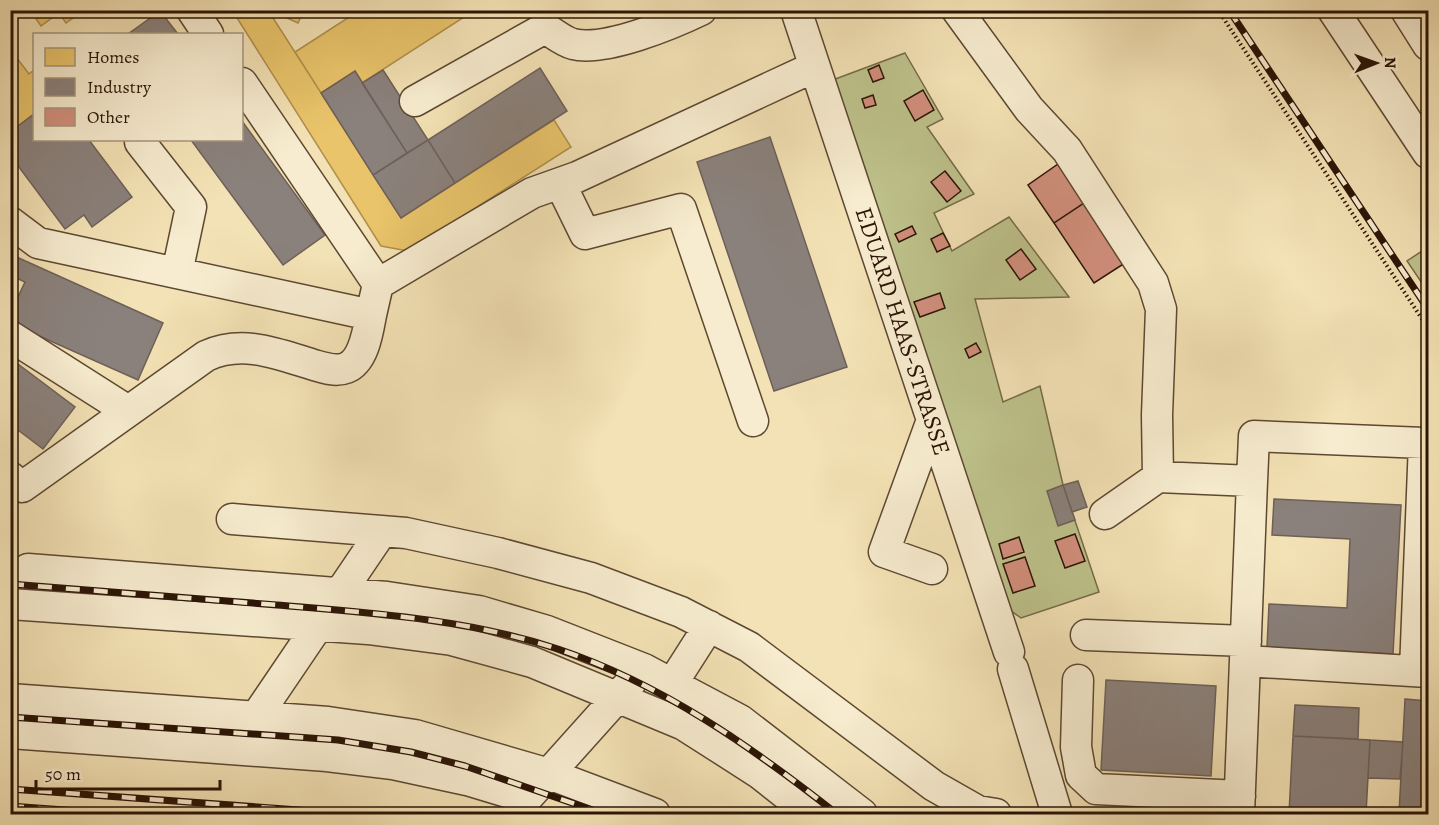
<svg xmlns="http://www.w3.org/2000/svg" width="1439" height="825" font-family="Alegreya,serif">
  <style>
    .green { fill: #bec28b; stroke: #746b48; stroke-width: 1.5 }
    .homes { fill: #e9c46a; stroke: #b08f4c; stroke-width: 1.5 }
    .industry { fill: #8a817c; stroke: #6e6059; stroke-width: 1.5 }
    .building { fill: #d28f7d; stroke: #2b1406; stroke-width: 1.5 }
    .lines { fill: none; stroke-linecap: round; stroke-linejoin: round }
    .minor-casing { stroke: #5d4832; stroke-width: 33 }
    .path { stroke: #2b1406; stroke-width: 4; stroke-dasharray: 1.5 3; stroke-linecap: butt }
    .minor { stroke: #f7eccf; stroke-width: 30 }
    .rail-casing { stroke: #2b1406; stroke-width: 7 }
    .rail { stroke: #f7eccf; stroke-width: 4.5; stroke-dasharray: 14; stroke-linecap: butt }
    .labels { text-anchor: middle; stroke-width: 6; stroke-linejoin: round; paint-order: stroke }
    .street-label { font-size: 24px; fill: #2b1406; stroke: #f7eccf }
  </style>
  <rect width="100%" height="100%" fill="#f3e2b5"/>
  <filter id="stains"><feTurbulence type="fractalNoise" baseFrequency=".00333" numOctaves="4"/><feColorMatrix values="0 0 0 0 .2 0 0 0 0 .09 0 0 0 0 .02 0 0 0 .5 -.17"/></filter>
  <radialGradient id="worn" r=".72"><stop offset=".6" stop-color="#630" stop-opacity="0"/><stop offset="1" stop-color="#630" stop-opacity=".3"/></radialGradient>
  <!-- green -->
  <path class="green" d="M905,53L943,119L927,127L974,194L934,213L952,251L1009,217L1069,297L975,299L1003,402L1040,386L1063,485L1099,592L1021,618L1003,605L830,81Z
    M1428,247V292L1407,261Z"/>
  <!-- homes -->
  <path class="homes" d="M30,10H73L77,15L66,23L59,13L41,26Z
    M232,10H268L401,218L554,120L571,147L408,251L381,246Z
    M287,10H304L298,23L285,17Z
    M360,10H475L362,83L355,71L321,93L295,52Z
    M10,49L29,74L34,70V114L10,132Z"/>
  <!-- industry -->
  <path class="industry" d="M160,11L178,34H128Z
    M540,68L567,111L455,183L428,140Z
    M383,70L428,140L407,153L362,83Z
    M355,71L407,153L373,175L321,93Z
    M34,114V140H89L132,197L92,227L84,215L65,229L10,155V132Z
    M242,121L325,235L283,265L191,140H242Z
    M770,137L847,367L774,391L697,162Z
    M428,140L455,183L401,218L373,175Z
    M10,254L163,323L138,380L10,323V314L25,282L10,275Z
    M10,358L75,407L43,449L10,424Z
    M1078,481L1087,507L1072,512L1063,485Z
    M1063,485L1075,520L1058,526L1047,491Z
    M1274,499L1401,505L1393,654L1267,647L1269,604L1347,608L1350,539L1272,535Z
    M1106,680L1216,686L1211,776L1101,770Z
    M1405,699L1428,701V814H1399Z
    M1295,705L1359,708L1358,739L1293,736Z
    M1293,736L1370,740L1366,814H1289Z
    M1370,740L1403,742L1400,779L1368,778Z"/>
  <!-- building -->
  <path class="building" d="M879,65L884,78L873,82L868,70Z
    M923,90L934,110L915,121L904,101Z
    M873,95L876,105L865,108L862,99Z
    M1058,164L1084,203L1054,223L1028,185Z
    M945,171L961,191L947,202L931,182Z
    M1084,203L1125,263L1094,283L1054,223Z
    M912,226L916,234L899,242L895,234Z
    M943,233L950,246L937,252L931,239Z
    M1021,249L1036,269L1020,280L1006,260Z
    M940,293L945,308L920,317L914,302Z
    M976,343L981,352L969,358L965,349Z
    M1075,534L1085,561L1065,568L1055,541Z
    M1019,537L1024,552L1003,559L999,544Z
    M1025,557L1035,586L1013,593L1003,564Z"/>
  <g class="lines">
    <defs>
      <path id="minor" d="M192,10L208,34
        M796,10L1009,652
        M957,10L1029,109L1067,150L1153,283L1161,309L1157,415L1158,477L1105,514
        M1333,10L1428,153
        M1406,10L1428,45
        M242,83L378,284
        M415,101L545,28C553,33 564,42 573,44C605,52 672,24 701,10
        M140,142L191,207L177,273
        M560,183L585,234L681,209L753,421
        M10,222L38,243L371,315L378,284L532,193L577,177L814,67
        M10,336L128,411
        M10,477L22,487L206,356C243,339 278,354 314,365C324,368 336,372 346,368C364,361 368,331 371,315
        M1158,477L1252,481L1239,814
        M1252,481L1254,436L1424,443L1415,670
        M232,519L406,533L498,553L591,578L681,612L749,647L934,786L978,811L996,814
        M28,569L387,597L479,611L547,631L644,669L672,684L740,720L862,814
        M932,569L884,552L932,420
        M10,604L368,629L452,640L532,662L684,725L759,773L811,814
        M1086,635L1246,641
        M1245,661L1428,672
        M1013,669L1057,814
        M1078,680L1076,747L1081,775L1096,789L1240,796
        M672,684L709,626
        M10,699L328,722L415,735L549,774L655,814
        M256,717L382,531
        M10,733L327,756L393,764L467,780L527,798L631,682"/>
    </defs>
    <!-- minor casing -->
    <use href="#minor" class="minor-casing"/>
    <!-- path -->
    <path class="path" d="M1218,10L1428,328"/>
    <!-- minor -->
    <use href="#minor" class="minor"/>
    <defs>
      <path id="rail" d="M1229,10L1428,309
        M10,584C99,591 188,598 277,605C372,613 467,619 558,649C662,684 752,747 837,814
        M10,717L338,740L411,752L465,766L604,814
        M10,789L354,814
        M10,806L119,814"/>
    </defs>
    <!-- rail casing -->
    <use href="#rail" class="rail-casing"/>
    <!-- rail -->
    <use href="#rail" class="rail"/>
  </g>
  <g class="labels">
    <!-- street labels -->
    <g class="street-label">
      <text transform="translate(903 331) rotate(72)" y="8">EDUARD HAAS-STRASSE</text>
    </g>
  </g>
  <!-- margin -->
  <rect width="1439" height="825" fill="none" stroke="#f3e2b5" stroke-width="36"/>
  <rect x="12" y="12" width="1415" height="801" fill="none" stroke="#2b1406" stroke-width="3"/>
  <rect x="18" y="18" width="1403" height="789" fill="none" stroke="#2b1406" stroke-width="1.5"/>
  <!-- legend -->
  <rect x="33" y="33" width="210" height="108" fill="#f7eccf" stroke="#a5967f" stroke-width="1.5"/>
  <rect x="45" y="48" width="30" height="18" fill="#e9c46a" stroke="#a5967f" stroke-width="1.5"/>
  <text x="87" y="63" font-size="18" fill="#2b1406">Homes</text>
  <rect x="45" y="78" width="30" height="18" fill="#8a817c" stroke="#a5967f" stroke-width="1.5"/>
  <text x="87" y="93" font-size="18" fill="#2b1406">Industry</text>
  <rect x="45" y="108" width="30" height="18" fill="#d28f7d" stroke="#a5967f" stroke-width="1.5"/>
  <text x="87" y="123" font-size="18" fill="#2b1406">Other</text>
  <!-- north arrow -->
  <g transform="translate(1376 63) rotate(89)" stroke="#f7eccf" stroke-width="4.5" paint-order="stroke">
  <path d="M0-4.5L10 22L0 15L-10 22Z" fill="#2b1406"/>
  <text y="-9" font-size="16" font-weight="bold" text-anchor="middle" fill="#2b1406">N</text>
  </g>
  <!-- scale -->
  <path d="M36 780v9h184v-9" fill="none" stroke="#2b1406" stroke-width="3"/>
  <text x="45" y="780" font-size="18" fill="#2b1406" stroke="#f7eccf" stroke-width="4.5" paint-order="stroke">50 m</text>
  <rect width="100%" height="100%" filter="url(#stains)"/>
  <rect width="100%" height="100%" fill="url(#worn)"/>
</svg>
